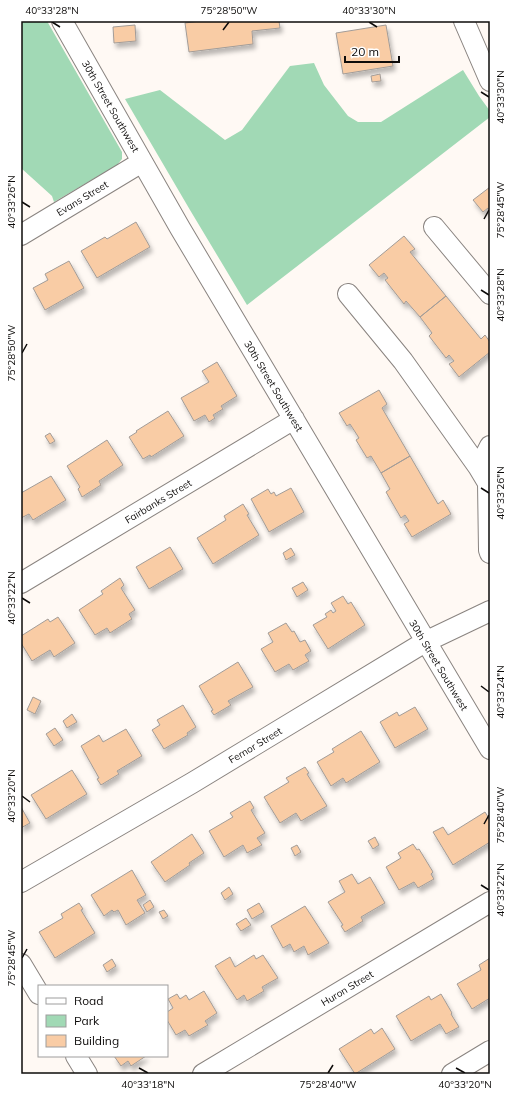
<svg xmlns="http://www.w3.org/2000/svg" width="511" height="1095" font-family="Mulish,sans-serif">
  <style>
    .green { fill: #a1d9b5 }
    .building { fill: #f9cca5; stroke: #a29c98; filter: url(#shadow) }
    .lines { fill: none; stroke-linecap: round; stroke-linejoin: round }
    .minor-casing { stroke: #8a8480; stroke-width: 22 }
    .minor { stroke: #fff; stroke-width: 20 }
    .ticks { fill: none; stroke: #0d0b0a; stroke-width: 1.5 }
    .labels { text-anchor: middle; stroke-width: 3.5; stroke-linejoin: round; paint-order: stroke }
    .street-label { font-size: 10px; fill: #0d0b0a; stroke: #fff }
    .neatline { fill: none; stroke: #0d0b0a; stroke-width: 1.5 }
    .ticks-label { font-size: 10px; text-anchor: middle; fill: #0d0b0a }
  </style>
  <defs>
    <filter id="shadow"><feDropShadow dx="2.5" dy="4.5" stdDeviation="2" flood-color="#0004"/></filter>
  </defs>
  <rect width="100%" height="100%" fill="#fff9f4"/>
  <!-- green -->
  <path class="green" d="M21,21H47L122,152V159L117,165L54,202L52,196L21,168Z
    M314,63L324,85L348,116L358,122H381L463,70L479,96L490,111V117L247,305L190,210L125,99L160,90L225,140L242,130L290,66Z"/>
  <!-- building -->
  <path class="building" d="M200,21H279L280,28L252,31L253,44L189,52L185,23Z
    M135,25L136,41L114,43L113,27Z
    M386,25L393,66L343,74L336,33Z
    M380,74L381,81L372,82L371,76Z
    M490,187V211L488,208L483,212L473,200Z
    M136,222L150,247L97,278L81,251L105,237L107,239Z
    M404,236L415,249L410,252L446,296L420,317L406,301L404,304L385,280L388,278L384,273L379,277L369,265Z
    M69,261L84,288L45,310L33,288L48,280L45,274Z
    M446,296L481,339L485,335L490,342V352L459,377L449,364L454,361L449,355L446,358L429,336L432,333L420,317Z
    M217,362L237,396L221,406L223,409L213,415L215,418L209,422L205,415L194,421L181,398L209,382L202,371Z
    M379,390L387,404L382,408L410,456L381,473L371,456L367,458L356,440L359,438L350,424L347,426L339,413Z
    M168,411L184,436L151,457L150,455L143,459L129,437L137,432L136,431Z
    M50,433L55,441L50,444L45,436Z
    M107,440L123,465L99,481L101,485L82,497L78,489L80,487L67,466Z
    M410,456L438,504L443,500L451,514L412,537L404,524L409,521L405,515L401,518L386,492L390,489L381,473Z
    M51,476L66,500L33,520L29,514L21,518V493Z
    M291,488L304,512L269,532L251,499L268,489L271,494L274,492L276,496Z
    M243,504L249,514L247,515L259,535L213,564L197,538L226,520L224,516Z
    M170,547L183,569L149,589L136,567Z
    M291,548L295,555L286,560L283,553Z
    M120,578L124,585L121,588L135,610L129,614L132,619L110,633L107,628L95,635L79,610L103,594L101,591Z
    M303,582L308,590L297,597L292,588Z
    M343,596L348,604L351,602L365,625L328,649L313,625L327,617L325,614L331,610L333,613L336,611L331,603Z
    M58,617L75,643L54,657L50,650L32,661L21,643V636L48,619L50,622Z
    M286,623L292,632L294,631L300,642L305,640L311,651L305,655L309,661L293,670L289,664L275,672L261,649L273,642L268,633Z
    M238,662L253,687L228,701L231,705L214,715L211,711L213,710L199,686Z
    M33,697L41,701L35,714L27,710Z
    M183,705L196,727L187,733L188,735L164,749L152,730L160,725L157,720Z
    M415,707L428,729L395,748L380,722L397,712L399,716Z
    M72,714L77,722L67,728L63,721Z
    M55,728L63,740L54,746L46,734Z
    M126,729L142,756L117,771L119,774L101,785L97,779L99,778L81,746L99,735L103,742Z
    M361,731L380,762L346,783L343,778L331,786L317,762L334,752L332,749Z
    M305,767L309,773L307,774L327,806L301,821L296,813L280,823L264,797L289,782L286,778Z
    M72,770L87,794L46,819L31,795Z
    M250,801L254,808L251,810L265,833L257,838L262,845L247,853L243,845L224,857L209,831L233,817L230,813Z
    M21,807L30,823L21,828Z
    M485,812L490,820V842L453,865L433,832L443,827L448,835Z
    M192,834L204,853L189,863L190,865L165,882L151,862Z
    M375,837L379,845L373,849L368,841Z
    M413,844L417,850L419,849L433,872L431,874L434,879L418,888L414,882L399,890L386,867L401,858L398,853Z
    M297,845L301,852L295,856L291,848Z
    M132,870L146,895L137,900L145,913L126,925L118,910L114,912L112,910L104,916L91,895Z
    M352,874L358,884L370,877L385,903L361,917L363,921L345,932L341,926L343,925L328,902L345,892L339,881Z
    M229,887L233,894L225,900L221,893Z
    M150,900L154,907L147,912L143,905Z
    M79,903L83,909L81,910L95,933L55,958L39,932L63,918L61,914Z
    M259,903L264,912L252,919L247,910Z
    M305,906L329,943L308,955L304,946L294,952L290,944L283,948L271,926Z
    M164,910L168,916L163,919L159,912Z
    M246,918L251,925L241,931L236,924Z
    M254,955L256,959L263,955L278,978L262,987L264,991L247,1001L244,995L237,1000L215,966L230,957L235,967Z
    M490,958V998L472,1009L457,984L481,970L479,965Z
    M112,959L116,966L107,972L103,965Z
    M204,991L217,1013L205,1021L208,1025L189,1036L185,1030L176,1035L167,1020V1012L173,1008L168,999L177,994L180,999L186,995L189,1000Z
    M441,994L452,1013L451,1014L459,1027L446,1034L440,1024L411,1041L396,1016L429,996L431,1000Z
    M382,1028L395,1049L355,1074L339,1049L371,1029L374,1034Z
    M114,1056H146L131,1066L128,1061L121,1066Z"/>
  <g class="lines">
    <defs>
      <path id="minor" d="M62,21L180,228L490,749
        M464,21L490,81
        M434,227L490,294
        M21,235L142,162
        M348,294L403,361L479,468L488,483L489,550L490,553
        M479,468L490,446
        M21,583L294,419
        M21,882L192,783L425,642L490,611
        M21,964L39,994
        M76,1056L87,1074
        M203,1074L490,902
        M452,1074L490,1051"/>
    </defs>
    <!-- minor casing -->
    <use href="#minor" class="minor-casing"/>
    <!-- minor -->
    <use href="#minor" class="minor"/>
  </g>
  <!-- ticks -->
  <path class="ticks" d="M52,22L60,27M369,22L377,27M223,30L229,22M481,92L489,97M22,202L30,207M484,219L489,210M481,290L489,295M22,353L27,344M481,488L489,493M22,598L30,603M481,686L489,692M22,796L30,802M484,824L489,815M481,885L489,890M22,958L27,949M139,1068L148,1073M456,1068L465,1073M328,1073L333,1065"/>
  <g class="labels">
    <!-- street labels -->
    <g class="street-label">
      <text transform="translate(111 106) rotate(60)" y="4">30th Street Southwest</text>
      <text transform="translate(82 198) rotate(-31)" y="4">Evans Street</text>
      <text transform="translate(274 386) rotate(59)" y="4">30th Street Southwest</text>
      <text transform="translate(158 501) rotate(-31)" y="4">Fairbanks Street</text>
      <text transform="translate(439 665) rotate(59)" y="4">30th Street Southwest</text>
      <text transform="translate(255 745) rotate(-31)" y="4">Fernor Street</text>
      <text transform="translate(347 988) rotate(-31)" y="4">Huron Street</text>
    </g>
  </g>
  <!-- border -->
  <rect width="511" height="1095" fill="none" stroke="#ffffff" stroke-width="44"/>
  <!-- legend -->
  <rect x="38" y="985" width="130" height="72" fill="#ffffff" stroke="#9e9d9d"/>
  <rect x="46" y="998" width="20" height="6" fill="#ffffff" stroke="#9e9d9d"/>
  <text x="74" y="1005" font-size="12" fill="#0d0b0a">Road</text>
  <rect x="46" y="1015" width="20" height="12" fill="#a1d9b5" stroke="#9e9d9d"/>
  <text x="74" y="1025" font-size="12" fill="#0d0b0a">Park</text>
  <rect x="46" y="1035" width="20" height="12" fill="#f9cca5" stroke="#9e9d9d"/>
  <text x="74" y="1045" font-size="12" fill="#0d0b0a">Building</text>
  <!-- scale -->
  <path d="M345 56v6h54v-6" fill="none" stroke="#0d0b0a" stroke-width="2"/>
  <text x="351" y="56" font-size="12" fill="#0d0b0a" stroke="#ffffff" stroke-width="3" paint-order="stroke">20 m</text>
  <rect x="22" y="22" width="467" height="1051" class="neatline"/>
  <g class="ticks-label">
    <text x="52" y="14">40°33'28"N</text>
    <text x="229" y="14">75°28'50"W</text>
    <text x="369" y="14">40°33'30"N</text>
    <text transform="translate(500 97) rotate(-90)" y="4">40°33'30"N</text>
    <text transform="translate(11 202) rotate(-90)" y="4">40°33'26"N</text>
    <text transform="translate(500 210) rotate(-90)" y="4">75°28'45"W</text>
    <text transform="translate(500 295) rotate(-90)" y="4">40°33'28"N</text>
    <text transform="translate(11 353) rotate(-90)" y="4">75°28'50"W</text>
    <text transform="translate(500 493) rotate(-90)" y="4">40°33'26"N</text>
    <text transform="translate(11 598) rotate(-90)" y="4">40°33'22"N</text>
    <text transform="translate(500 692) rotate(-90)" y="4">40°33'24"N</text>
    <text transform="translate(11 796) rotate(-90)" y="4">40°33'20"N</text>
    <text transform="translate(500 815) rotate(-90)" y="4">75°28'40"W</text>
    <text transform="translate(500 890) rotate(-90)" y="4">40°33'22"N</text>
    <text transform="translate(11 958) rotate(-90)" y="4">75°28'45"W</text>
    <text x="148" y="1088">40°33'18"N</text>
    <text x="328" y="1088">75°28'40"W</text>
    <text x="465" y="1088">40°33'20"N</text>
  </g>
</svg>
